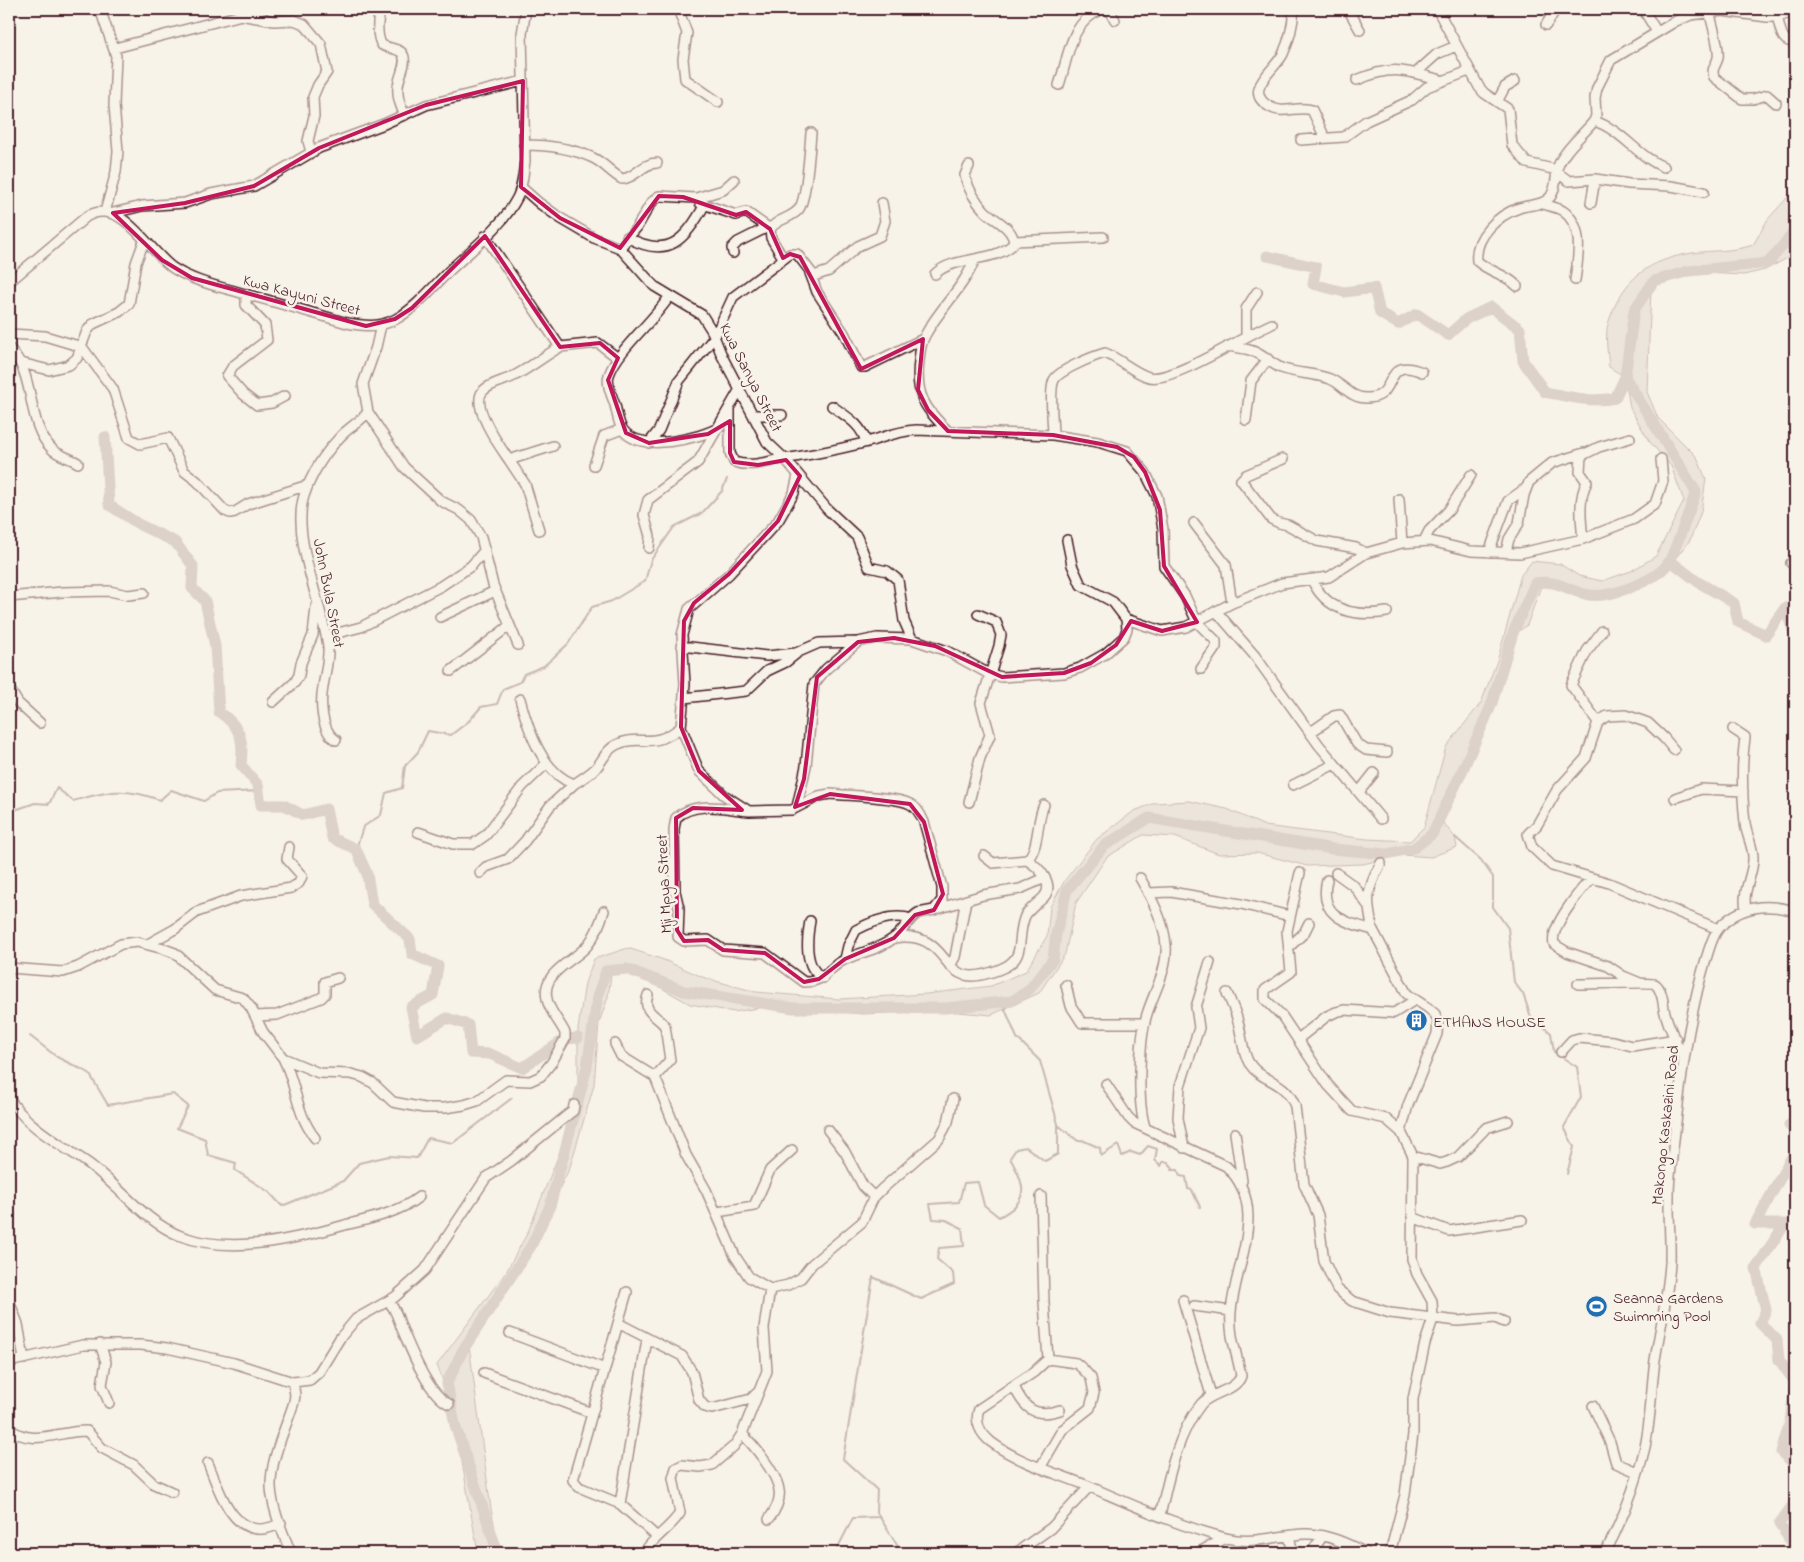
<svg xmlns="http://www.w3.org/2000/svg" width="1804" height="1562" font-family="'Indie Flower',sans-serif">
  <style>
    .green { fill: #ded4cc; stroke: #947a7c }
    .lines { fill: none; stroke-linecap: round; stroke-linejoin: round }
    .stream { stroke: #8e7275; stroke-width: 2 }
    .river { stroke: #bcaaa7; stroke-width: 11 }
    .minor-casing { stroke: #4a1f2b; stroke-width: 12 }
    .minor { stroke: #f7f3e8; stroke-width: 9 }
    .marked { fill: none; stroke: #c2185b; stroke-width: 4; stroke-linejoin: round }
    .labels { text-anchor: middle; stroke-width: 5; stroke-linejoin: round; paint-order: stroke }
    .street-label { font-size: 16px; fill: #4a1f2b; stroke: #f7f3e8 }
    .poi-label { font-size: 16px; fill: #4a1f2b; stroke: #f7f3e8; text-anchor: start }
  </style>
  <rect width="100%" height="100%" fill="#f7f3e8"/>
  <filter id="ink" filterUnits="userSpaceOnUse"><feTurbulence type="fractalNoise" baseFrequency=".02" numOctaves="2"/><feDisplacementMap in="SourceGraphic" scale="10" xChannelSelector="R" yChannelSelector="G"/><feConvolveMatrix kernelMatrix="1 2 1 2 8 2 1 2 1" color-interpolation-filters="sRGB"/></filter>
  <g filter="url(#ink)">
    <!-- green -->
    <path class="green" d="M1795,189V254L1765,270L1744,275L1704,273L1667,277L1651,289L1647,392L1658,418L1697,457L1706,479L1701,512L1690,540L1666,570L1640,585L1595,596L1544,578L1527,625L1511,637L1493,703L1470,747L1468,764L1456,780L1443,823L1455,837L1457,847L1431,857L1403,855L1363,864L1307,866L1257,853L1219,854L1175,837L1143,835L1107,857L1076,903L1065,954L1039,993L991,1015L948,1011L862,1014L770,1006L734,1012L690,1004L633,972L612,968L608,997L599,1023L594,1085L570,1167L540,1229L516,1270L468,1338L491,1509L500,1553H478L452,1405L437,1365L506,1272L528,1232L578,1106V1029L585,983L594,959L628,948L664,960L705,978L756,992L839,999L926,994L991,986L1026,971L1047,936L1050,907L1065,880L1097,839L1134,811L1155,803L1189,801L1227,809L1265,826L1367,839L1410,841L1424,827L1446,747L1481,703L1498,658L1521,575L1532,561L1560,564L1579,576L1602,581L1631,571L1656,556L1684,501L1671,466L1649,441L1630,408L1625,377L1609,367C1608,354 1604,334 1609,321C1623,278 1649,260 1692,253C1713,250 1732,252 1753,245L1768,219Z"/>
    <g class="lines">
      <!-- stream -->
      <path class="stream" d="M9,812L35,803L49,804L57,788L73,801C109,791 123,787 160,800L171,790L204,801L217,793L259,791
        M1455,837L1481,860L1493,877V907L1508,928L1514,982L1523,994L1531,1017L1551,1033L1554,1052L1577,1067L1581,1097L1564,1127L1574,1147L1567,1174
        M356,849L363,827L381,815L386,793L402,788L405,766L418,752L428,731L451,735L469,721L481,707L497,704L503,689L520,682L524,674L544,666L568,644L592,607L612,601L645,581L651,560L674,527L702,513L722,491L727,479
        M30,1036L57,1057L89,1073L108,1105L173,1094L188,1106L177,1128L205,1139L208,1155L236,1163L235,1170L269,1192L282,1206L343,1181L359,1163L389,1156L417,1158L428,1138L453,1143L512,1098
        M1058,1125L1078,1141L1082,1140L1100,1148L1101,1156L1118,1145L1122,1156L1131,1152L1140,1155L1148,1146L1157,1149L1155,1160L1161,1166L1163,1162H1168L1173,1168L1172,1170H1178L1180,1176L1186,1177L1188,1189L1192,1190L1200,1207
        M835,1553L853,1518L879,1517
        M902,1553L876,1511L877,1490L843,1459L873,1277L921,1299L954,1284L953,1273L937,1259L939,1248L964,1246L962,1228L946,1220L933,1219L930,1204L959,1202L964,1183L978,1182L984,1205L999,1217C1031,1201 1025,1185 1010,1158L1016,1149L1026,1147L1045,1161L1058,1154V1124L1040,1061L1017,1038L1005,1009L1012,1001"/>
      <!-- river -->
      <path class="river" d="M1267,256L1316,267L1313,284L1344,292L1374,288L1380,313L1398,324L1417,314L1448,335L1466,319L1491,307L1520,329L1523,361L1545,392C1570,397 1590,403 1615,398L1625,377
        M105,437L109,505L140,525L175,542L193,566L192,588L205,601L215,646L219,712C241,727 244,739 241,765L258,785L261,805H284L303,815L326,809L332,838L356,849L367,874L372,904L410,939L412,954L438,966L433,995L411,1007L417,1036L447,1018L468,1025L471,1053L490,1054L522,1068L565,1039L578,1038
        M1672,562L1698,582L1734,603L1738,622L1766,635L1785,608L1795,636
        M1795,1123L1789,1125L1795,1131
        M1795,1151L1755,1224H1785L1756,1268L1766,1310L1760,1323L1777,1340L1779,1360L1795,1382
        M1795,1383L1790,1422L1781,1452L1795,1465
        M1795,1502L1779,1524L1795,1547
        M498,1553L455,1425L447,1383L463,1350L531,1246L550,1206L587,1067L598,994L606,971L627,969L684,991L793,1008H946L1012,1001L1029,990L1053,959L1056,934L1067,890L1104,846L1149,818L1333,849L1387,854L1414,848L1432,834L1460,776L1491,706L1513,633L1535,583C1557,579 1568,591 1589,595C1610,598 1652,582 1666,566C1673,559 1691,505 1696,492L1625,377L1634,310L1654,281L1689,271L1768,263L1795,231"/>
      <defs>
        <path id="minor" d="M100,9L116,56L114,105L118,151L116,172L105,212
          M402,9C397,10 390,8 385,9C375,13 377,38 382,45C387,48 396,48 401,52C410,60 398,77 398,87C397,97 400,106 405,115
          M678,9L687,33L683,59L685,79L718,102
          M1109,9L1115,20
          M1294,9C1293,24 1290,39 1283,54C1275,70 1241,91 1270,107C1284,115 1298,105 1312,110L1325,138
          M1348,9L1360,30
          M1437,9L1479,87L1484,93L1508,109L1512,145L1527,163L1557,170
          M1643,9L1657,32
          M1710,13C1712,27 1720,45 1718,58C1716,66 1711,68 1714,77L1742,99H1753L1767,95L1776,103
          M240,15L274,21L294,20L304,24L321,44L327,72L318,85L313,97L314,116L308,141L311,152
          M1777,17C1781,28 1780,43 1795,42
          M1546,25L1556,9
          M115,48L264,9
          M1417,72L1437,54L1456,46
          M1357,80C1394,64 1406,71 1441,80
          M1059,85C1069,56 1069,23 1102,9
          M1497,102L1505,87L1515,81
          M1594,121C1621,129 1638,157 1664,167
          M1301,140L1344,137L1366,121L1412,100L1427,87L1469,71
          M524,145C547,145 572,148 593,158C604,163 611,173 622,179C636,178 642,163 657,163
          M1558,173L1569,181L1595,179L1629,184L1671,186L1704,192
          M521,187L539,203L560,218L594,238L620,248L654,286L702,315L712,331L722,356L767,442L786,460L827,509L857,537L869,567L887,571L898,580L904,621L912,639L947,651L989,674L1002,677L1064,673L1080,668L1105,654L1124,637L1127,629L1126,619L1113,602L1081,585L1072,565L1067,540
          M700,203L736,215L746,212L770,229
          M1541,203C1548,206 1557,207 1563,211C1585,226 1578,258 1575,280
          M1591,203L1595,179
          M113,213L142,206L185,203L211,194L254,186L319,148L384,124L426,105L523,81
          M485,236L560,347L598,343L618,358
          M627,237C668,260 686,240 705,204
          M1014,241L1103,237
          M620,248L637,227L651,203L659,196L696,198L723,190L734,180
          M733,253L732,248L738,242L768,227
          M783,258L771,238L770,229C778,218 791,219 799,209C806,200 810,147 811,133
          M810,273L817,292L844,333L861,367H865L923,339
          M935,274C954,255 997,263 1014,243C1013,227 995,221 985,211C976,202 967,187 965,175L969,166
          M9,282L86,217C121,195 148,251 173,268C194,282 221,287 245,294C279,303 313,313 347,323C364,326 380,328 396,319C416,308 433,287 449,271C472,249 502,227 517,198C523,187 523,174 525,161L522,34L526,9
          M1517,286C1506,274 1489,272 1477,261C1474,237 1498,215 1519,208C1530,204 1544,206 1551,196C1556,188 1556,178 1557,170C1561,152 1583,135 1594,121L1596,116L1595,98L1597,88L1611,60L1676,21L1691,15L1722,11L1767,17H1777L1795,11
          M246,294V305L265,325L267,340L233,366L227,376L243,394L257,405L272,403L285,396
          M669,297C653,322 618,349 609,375C606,384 612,396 615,405C617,412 618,424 623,430C640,453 699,439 720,427
          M9,334L45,336L82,347L113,389L129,438L140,444L168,438L184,471L197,481L225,511L230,513L235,512L248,504L308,485
          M1246,336V309L1257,292
          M1228,346C1237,348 1246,348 1255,352C1264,356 1272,364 1281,368C1297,374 1314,373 1330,379C1343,384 1350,398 1366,398C1401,399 1380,355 1422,372
          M9,348C37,375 25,421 51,448C58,456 69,457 78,463
          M21,363L49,370L69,365L77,358L87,331L93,324L119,312L129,304L136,263L144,241
          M832,406C847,417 861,424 866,442
          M730,409V453L734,462C749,467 762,463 776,460C806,456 835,450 864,443C883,438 896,431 916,430L1053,435L1098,442L1127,451L1145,472L1157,496L1163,529L1164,566L1185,596L1197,622L1216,641V647L1201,669
          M368,412L404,467L441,501L459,510L471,520L481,537L493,585L518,645
          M755,415H782
          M1246,420L1251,381L1268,359
          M948,431C924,408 915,394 919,361C920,351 921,341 927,332C942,306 964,287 975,259
          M1053,435C1053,423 1049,390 1054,380C1059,370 1094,356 1105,353C1120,359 1134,373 1149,377C1172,383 1247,334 1272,324
          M649,443L659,430L679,381L715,336L733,297L790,254H797L814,276L829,271L858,246L880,236L885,221L882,203
          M553,446L509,460C500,447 470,405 483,391C490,383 505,381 514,376C530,368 544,356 560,347
          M1283,459L1246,475L1241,480L1271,519L1279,523L1288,525L1317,541L1356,548L1366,553
          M509,460L525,484L539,530
          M594,465L604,436L622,429
          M1399,499L1402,543
          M1194,523L1226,565L1232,603
          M1583,539C1581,521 1578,498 1587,482L1580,472L1581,456L1599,447L1630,438
          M1424,541L1429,531L1449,510L1471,475
          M649,548L650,536L644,515L648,500L698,462L740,389
          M1489,552L1508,501L1526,488
          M1506,552L1509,539L1519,523L1524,495L1529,482L1552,463L1584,453
          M1791,563L1795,565
          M1312,580C1326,611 1356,617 1387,612
          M9,597L62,592L109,591L128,595L144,593
          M1216,611L1255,656L1319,745L1381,819
          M440,617L495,591
          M1126,619L1162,631L1186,627L1232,603L1282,583L1329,577L1366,553L1402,543L1430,541L1471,551L1520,553L1583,539L1634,519L1655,504L1663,481L1661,459
          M326,636L361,627L441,586L471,566L485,550
          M682,646L767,656L796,653L819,643L858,642L877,638L912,639
          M451,671L509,626
          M9,688L18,703L40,723
          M684,698L746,691L767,671L786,662L796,654
          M520,699C528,729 542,773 574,784C582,779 590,774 596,768C603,760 606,750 616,745C640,733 652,751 681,727L685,684L682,635L689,609L729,574L778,521L794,493L798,475
          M273,702L295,682L299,675L301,663L313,635L316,607
          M1598,722L1571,685L1587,651L1602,631
          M681,727L699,771L724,795L749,811L792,810L819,796L830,794C849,796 894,796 910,804C917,807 921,815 924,822L942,887V900L934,910
          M1733,729L1745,737C1741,766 1742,794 1745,823C1746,835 1754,847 1753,860C1752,878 1742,891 1746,909
          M1311,732L1334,716L1340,715L1357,744L1366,750L1387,752
          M336,740C321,731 320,703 323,687C325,673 329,660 328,646C322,604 291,536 304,496C311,475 325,453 340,437C348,428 360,422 368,412L363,384L376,347L381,325
          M1674,750L1664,738L1648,723L1626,715L1607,716L1598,722L1586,758L1557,790L1537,825L1528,834L1532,847L1552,866L1609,883L1718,929
          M1293,785L1335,764
          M1359,792L1374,773
          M1675,798L1701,789L1743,791
          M969,802L980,758L990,735L981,703L999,646L1001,635L996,622L978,614
          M797,807L806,766L814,684L826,669L858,642
          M749,811C727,809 694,800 676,818L674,829L675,891L679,908L678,937L684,941L708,940L723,950L765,953L804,982C826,982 827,968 844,960C860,952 879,950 894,938C904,931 908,919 918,913L934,910L983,895L1020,889L1045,878
          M418,832L453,844H473L486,835L522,787L547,763
          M1027,860C1040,847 1036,821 1044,805
          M480,873L486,867L508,859L525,841L550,806L574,784
          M1300,873L1287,931L1291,972L1265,990V999L1282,1016L1328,1085L1352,1111L1386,1119L1401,1132
          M1336,873L1354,886L1367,904
          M1140,878C1152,899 1164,921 1166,945C1168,969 1154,992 1147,1014C1139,1040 1137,1102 1145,1127
          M1592,878C1581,889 1549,928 1554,944L1567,952L1608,966L1623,976L1640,983
          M1327,880C1318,916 1345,922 1373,930L1407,994L1428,1008L1435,1014L1438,1021L1437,1034L1408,1105L1401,1132L1413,1156L1412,1259L1417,1274L1432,1301L1433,1319L1425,1343L1413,1399V1434L1405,1495L1390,1553
          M1148,893L1171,892L1241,904L1290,916
          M810,921C807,938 803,968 823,978
          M1373,930C1366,900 1366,891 1381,863
          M894,938C946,930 940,976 972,976C980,976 990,973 998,970C1029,959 1015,939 1025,916C1029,909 1038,903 1044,897C1055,884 1039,867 1027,860L993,863L984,856
          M148,944L175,929L197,912L241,896L291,888L299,883L302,876L287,859L289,847
          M1289,947L1304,933L1309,923
          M845,959L848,946L856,930C871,922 894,913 911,919
          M950,966L955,957L966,900
          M9,968L63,972L78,967L121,944L137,942L164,949L175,953L215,990L243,998L251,1008L263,1032L283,1058L319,1073L351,1074L362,1077L373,1083L393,1102L424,1108H445L464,1105L477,1101L506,1080L530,1081L541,1076L552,1062L565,1039V1033C560,1022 549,1011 547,999C541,972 573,962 587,946C596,935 600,924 604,911
          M1578,984C1588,984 1652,982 1655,984C1662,989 1663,1001 1664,1009C1668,1027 1677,1043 1684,1060
          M1066,985L1071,1006L1082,1023H1145
          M1227,993C1231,1003 1236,1012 1238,1022C1242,1035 1242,1051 1249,1063C1262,1083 1284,1078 1295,1106L1304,1184L1318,1215L1324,1261L1337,1289L1352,1301L1390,1313L1458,1321L1495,1318L1504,1322
          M648,995C642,1012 656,1015 665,1026L670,1060L655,1077
          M255,1016L277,1015L321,998L325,994V982L338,978
          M1298,1039L1327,1016L1336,1012L1344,1010L1394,1013L1415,1000
          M615,1044L621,1056L655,1077L686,1155L706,1190L735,1256L749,1277L770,1289L788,1285L801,1278L812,1264L862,1222L874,1197L882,1189L939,1139L948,1122L953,1099
          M1561,1052L1572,1040L1579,1038L1613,1041L1632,1046L1676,1039
          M283,1058C297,1085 295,1112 315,1138
          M1106,1084L1128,1117L1134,1123L1226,1166C1270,1207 1235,1263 1231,1312C1229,1337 1237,1352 1241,1376C1236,1391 1211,1392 1201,1404C1177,1434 1168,1480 1160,1516
          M9,1097C22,1124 65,1147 89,1164C120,1187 145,1222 181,1236C231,1255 296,1239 345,1225C370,1219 398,1213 419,1197
          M828,1130L845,1152L863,1186L874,1197
          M1235,1133L1242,1181
          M1184,1148L1178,1118L1180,1086L1199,1028L1196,1007L1210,962
          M1413,1156L1440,1164L1447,1162L1458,1157L1486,1128L1508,1121
          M1041,1196L1044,1302L1048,1359L1034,1372L979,1409C974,1422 981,1434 991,1442C1019,1463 1056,1473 1088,1486C1133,1505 1178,1526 1226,1538C1253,1545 1278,1535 1305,1534C1325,1533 1348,1544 1366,1553
          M717,1212L754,1206L770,1170L792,1150
          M1412,1217L1449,1231L1522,1220
          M627,1292L573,1480L579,1487L620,1504L656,1536
          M1183,1300L1211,1395
          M9,1301L18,1324L24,1359
          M388,1301C396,1309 398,1319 402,1329C411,1350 428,1394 449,1404
          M1194,1306L1231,1311
          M618,1323L682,1356L692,1372L699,1400L705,1407L712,1409L751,1399L757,1393
          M510,1333L605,1369
          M100,1344L106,1362L102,1385L109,1403
          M9,1362L83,1345H141L167,1348L234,1363L293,1382L310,1380L319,1372L340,1338L356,1319L395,1297L425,1270L486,1178L511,1161L569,1114L573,1111L574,1105
          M484,1373L592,1413
          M1014,1386C1024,1409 1035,1418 1060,1410
          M1593,1406L1610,1442L1616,1463L1637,1472
          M9,1428C32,1448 61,1430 87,1431L102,1448L134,1465L154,1484L172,1492
          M742,1434C754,1445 777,1474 779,1490C781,1501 775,1511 769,1519
          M208,1463C221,1495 236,1547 281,1523
          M1040,1468L1062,1430L1090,1408L1094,1393L1091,1378L1083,1369L1076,1363L1048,1359
          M620,1504L647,1339
          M1289,1536L1293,1553
          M291,1553C283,1533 272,1509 271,1487C270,1459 286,1428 294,1402L295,1395L293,1382
          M644,1553C653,1537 670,1529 680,1513L673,1478L676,1468L682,1465L700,1467L712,1465L734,1446L742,1434L767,1371L764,1328L770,1289
          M1016,1553L1051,1528L1089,1487
          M1197,1553L1226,1538
          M1311,1553L1322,1537
          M1605,1553C1622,1521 1637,1482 1645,1447C1651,1419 1651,1389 1655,1360C1660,1328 1668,1296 1670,1263C1671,1234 1667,1205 1670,1176C1678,1104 1685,1028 1706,959C1709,950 1712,936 1719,928C1740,905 1767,903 1795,911"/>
      </defs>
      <!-- minor casing -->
      <use href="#minor" class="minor-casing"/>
      <!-- minor -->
      <use href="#minor" class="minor"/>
    </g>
  </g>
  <!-- marked area -->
  <path d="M0 0H1804V1562H0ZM523,81L521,187L560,218L620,248L659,196L683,197L736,215L746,212L770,229L783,258L790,254L800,257L861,369L923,339L918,390L928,410L948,431L1053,435L1117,447L1134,457L1145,472L1160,510L1164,566L1197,622L1162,631L1131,621L1116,645L1091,663L1064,673L1002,677L935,646L894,638L858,642L817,677L804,779L795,807L830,794L910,804L924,822L943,894L934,910L915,915L894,938L845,959L819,979L804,982L765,953L723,950L708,940L684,941L677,930L676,818L693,808L742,810L699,771L681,727L684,621L694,603L729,574L778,521L800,476L786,460L758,465L734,462L730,453V421L708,434L649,443L626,433L608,380L618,358L600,343L560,347L485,236L412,308L395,319L366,326L192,278L162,260L113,213L185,203L254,186L319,148L426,105Z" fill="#f7f3e8" fill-opacity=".55" fill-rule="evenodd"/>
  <path class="marked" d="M523,81L521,187L560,218L620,248L659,196L683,197L736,215L746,212L770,229L783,258L790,254L800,257L861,369L923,339L918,390L928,410L948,431L1053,435L1117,447L1134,457L1145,472L1160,510L1164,566L1197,622L1162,631L1131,621L1116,645L1091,663L1064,673L1002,677L935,646L894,638L858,642L817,677L804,779L795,807L830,794L910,804L924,822L943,894L934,910L915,915L894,938L845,959L819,979L804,982L765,953L723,950L708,940L684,941L677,930L676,818L693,808L742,810L699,771L681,727L684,621L694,603L729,574L778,521L800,476L786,460L758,465L734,462L730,453V421L708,434L649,443L626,433L608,380L618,358L600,343L560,347L485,236L412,308L395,319L366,326L192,278L162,260L113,213L185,203L254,186L319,148L426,105Z"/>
  <!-- icons -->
  <defs>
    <symbol id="building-disc" viewBox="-11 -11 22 22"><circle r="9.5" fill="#1f6fb2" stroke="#f7f3e8"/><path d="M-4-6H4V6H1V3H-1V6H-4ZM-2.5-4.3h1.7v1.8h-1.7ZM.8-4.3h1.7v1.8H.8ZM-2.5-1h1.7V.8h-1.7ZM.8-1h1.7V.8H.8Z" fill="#fff"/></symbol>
    <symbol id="stadium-disc" viewBox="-11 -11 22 22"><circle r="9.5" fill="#1f6fb2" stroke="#f7f3e8"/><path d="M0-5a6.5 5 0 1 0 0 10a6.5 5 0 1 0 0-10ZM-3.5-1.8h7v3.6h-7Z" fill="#fff"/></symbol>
  </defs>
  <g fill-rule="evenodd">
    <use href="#building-disc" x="1404" y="1008" width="25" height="25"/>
    <use href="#stadium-disc" x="1584" y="1294" width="25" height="25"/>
  </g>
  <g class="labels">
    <!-- street labels -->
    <g class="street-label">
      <text transform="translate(302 294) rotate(15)" y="6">Kwa Kayuni Street</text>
      <text transform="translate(752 377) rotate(63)" y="6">Kwa Sanya Street</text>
      <text transform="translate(330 593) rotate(79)" y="6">John Bula Street</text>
      <text transform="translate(663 884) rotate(-93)" y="6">Mji Mpya Street</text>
      <text transform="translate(1664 1125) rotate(-84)" y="6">Makongo Kaskazini Road</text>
    </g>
    <!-- poi labels -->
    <g class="poi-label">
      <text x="1433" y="1027">ETHANS HOUSE</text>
      <text x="1613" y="1303">Seanna Gardens<tspan x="1613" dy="18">Swimming Pool</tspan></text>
    </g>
  </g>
  <!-- margin -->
  <rect width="1804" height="1562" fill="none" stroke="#f7f3e8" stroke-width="30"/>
  <rect x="15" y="15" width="1774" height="1532" fill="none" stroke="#4a1f2b" stroke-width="2" filter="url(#ink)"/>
</svg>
